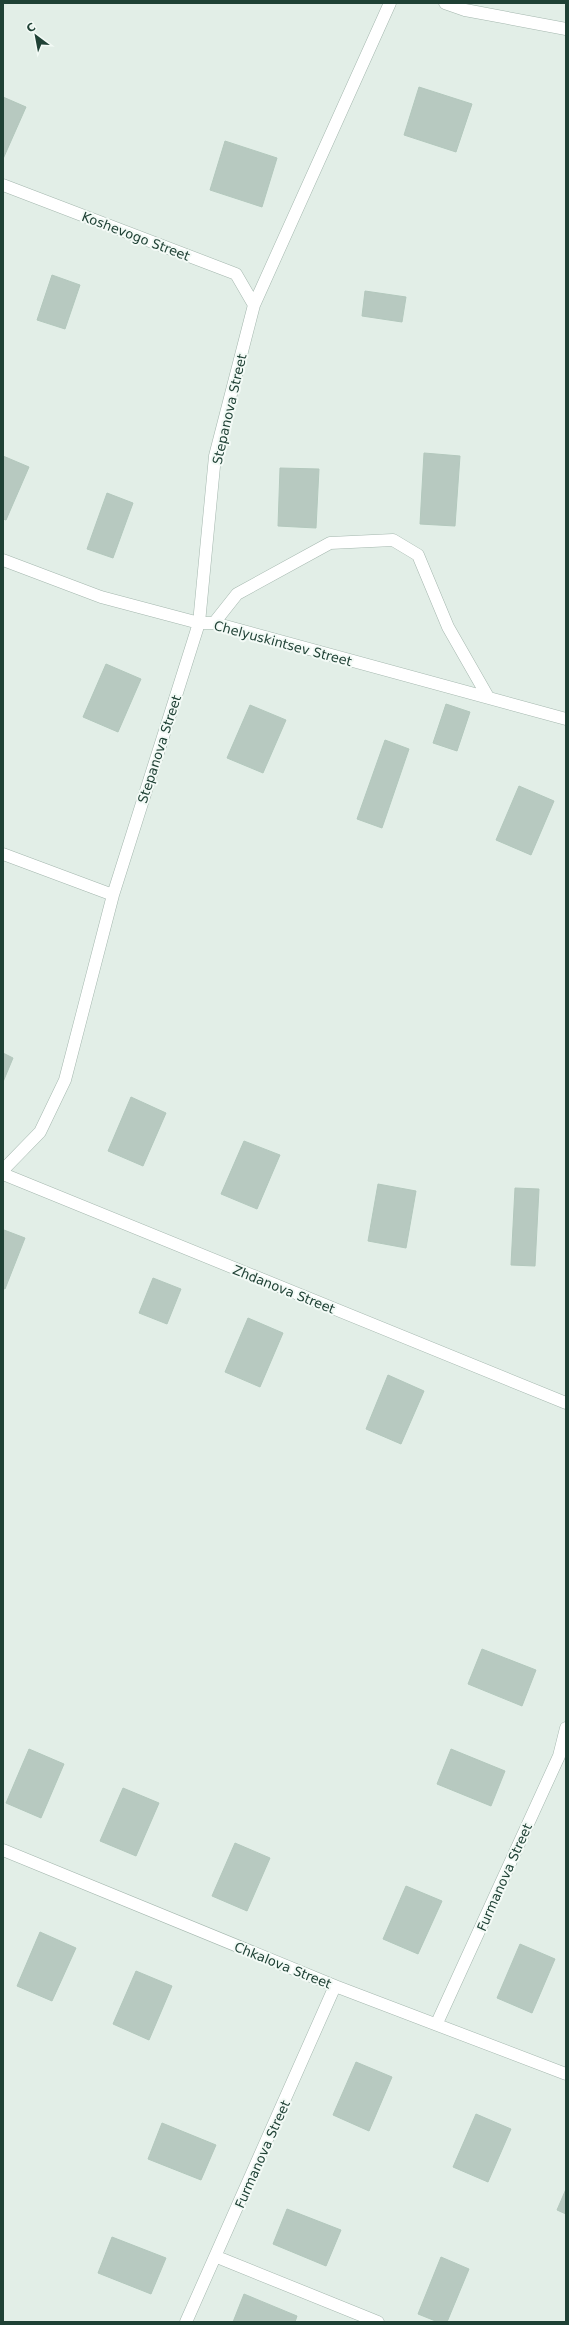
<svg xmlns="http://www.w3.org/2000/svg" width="569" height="2325" font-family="'DejaVu Sans',sans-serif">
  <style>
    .building { fill: #b7c9c0; stroke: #b3c8bd }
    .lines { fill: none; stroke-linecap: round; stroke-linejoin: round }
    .minor-casing { stroke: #a4b7ae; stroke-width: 13 }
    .minor { stroke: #fff; stroke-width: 12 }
    .labels { text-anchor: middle; stroke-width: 4; stroke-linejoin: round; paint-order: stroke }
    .street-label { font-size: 13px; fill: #1f4135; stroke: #f3faf6 }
  </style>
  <rect width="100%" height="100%" fill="#e2eee7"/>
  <!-- building -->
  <path class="building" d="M419,87L472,104L456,152L404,135Z
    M3,97L26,107L3,159Z
    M225,141L277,158L262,207L210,190Z
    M52,275L80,285L65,329L37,320Z
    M365,291L406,297L402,322L362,316Z
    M424,453L460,456L455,526L420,524Z
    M3,456L29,467L6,520L3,519Z
    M280,468L319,469L316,528L278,526Z
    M107,493L133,503L113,558L87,549Z
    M106,664L141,679L118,732L83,717Z
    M446,704L470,712L457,751L433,743Z
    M250,705L286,720L263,773L227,758Z
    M385,740L409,749L382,828L357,819Z
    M519,786L554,801L531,855L496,840Z
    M3,1053L13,1058L3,1082Z
    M131,1097L166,1113L143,1166L108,1151Z
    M244,1141L280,1155L257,1209L221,1194Z
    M378,1184L416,1191L406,1248L368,1241Z
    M515,1188L539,1189L535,1266L511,1265Z
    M4,1230L25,1238L5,1289L3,1288Z
    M153,1278L181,1289L167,1324L139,1313Z
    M248,1318L283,1333L260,1387L225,1372Z
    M388,1375L424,1391L401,1444L366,1429Z
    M482,1649L536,1670L522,1706L468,1684Z
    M29,1749L64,1764L41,1818L6,1803Z
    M451,1749L505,1771L491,1806L437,1784Z
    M123,1788L159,1803L136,1856L100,1841Z
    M235,1843L270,1858L247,1911L212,1896Z
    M406,1886L442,1901L418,1954L383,1939Z
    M40,1932L76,1948L52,2001L17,1986Z
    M520,1944L555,1959L532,2013L497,1998Z
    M136,1971L172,1986L149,2040L113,2024Z
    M356,2062L392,2077L369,2131L333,2115Z
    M476,2114L511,2129L488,2182L453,2167Z
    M162,2123L216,2145L201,2180L148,2159Z
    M566,2189V2214L557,2210Z
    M287,2209L341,2230L326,2266L273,2244Z
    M112,2237L166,2258L151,2294L98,2273Z
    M441,2257L469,2269L447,2322H438L418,2314Z
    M244,2294L297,2316L295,2322H233Z"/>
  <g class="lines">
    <defs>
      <path id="minor" d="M445,3L465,10L566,29
        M3,185L236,274L254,305
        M3,560L101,597L199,623H214L566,719
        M214,623L237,594L330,543L393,540L418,555L448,627L488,697
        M3,854L113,895
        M3,1170L40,1132L65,1080L113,895L199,623L215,456L254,305L390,3
        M3,1174L566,1403
        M3,1850L335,1986L566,2074
        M437,2023L559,1756L566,1728
        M217,2257L378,2322
        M186,2322L335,1986"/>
    </defs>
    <!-- minor casing -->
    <use href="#minor" class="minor-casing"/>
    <!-- minor -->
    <use href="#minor" class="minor"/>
  </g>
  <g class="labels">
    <!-- street labels -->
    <g class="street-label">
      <text transform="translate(136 236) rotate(21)" y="5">Koshevogo Street</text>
      <text transform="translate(229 409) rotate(-77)" y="5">Stepanova Street</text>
      <text transform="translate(283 643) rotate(15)" y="5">Chelyuskintsev Street</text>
      <text transform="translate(159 749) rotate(-72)" y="5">Stepanova Street</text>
      <text transform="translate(284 1289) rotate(22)" y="5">Zhdanova Street</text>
      <text transform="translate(504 1877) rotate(-66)" y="5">Furmanova Street</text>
      <text transform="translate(283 1965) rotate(22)" y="5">Chkalova Street</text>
      <text transform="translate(262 2154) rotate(-66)" y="5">Furmanova Street</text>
    </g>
  </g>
  <!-- border -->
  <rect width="569" height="2325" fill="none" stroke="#1f4135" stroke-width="8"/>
  <!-- north arrow -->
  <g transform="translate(36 36) rotate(328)" stroke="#f3faf6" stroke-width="3" paint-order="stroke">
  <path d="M0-3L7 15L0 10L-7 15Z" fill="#1f4135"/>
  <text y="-6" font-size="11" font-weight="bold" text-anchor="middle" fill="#1f4135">С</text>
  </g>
</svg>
